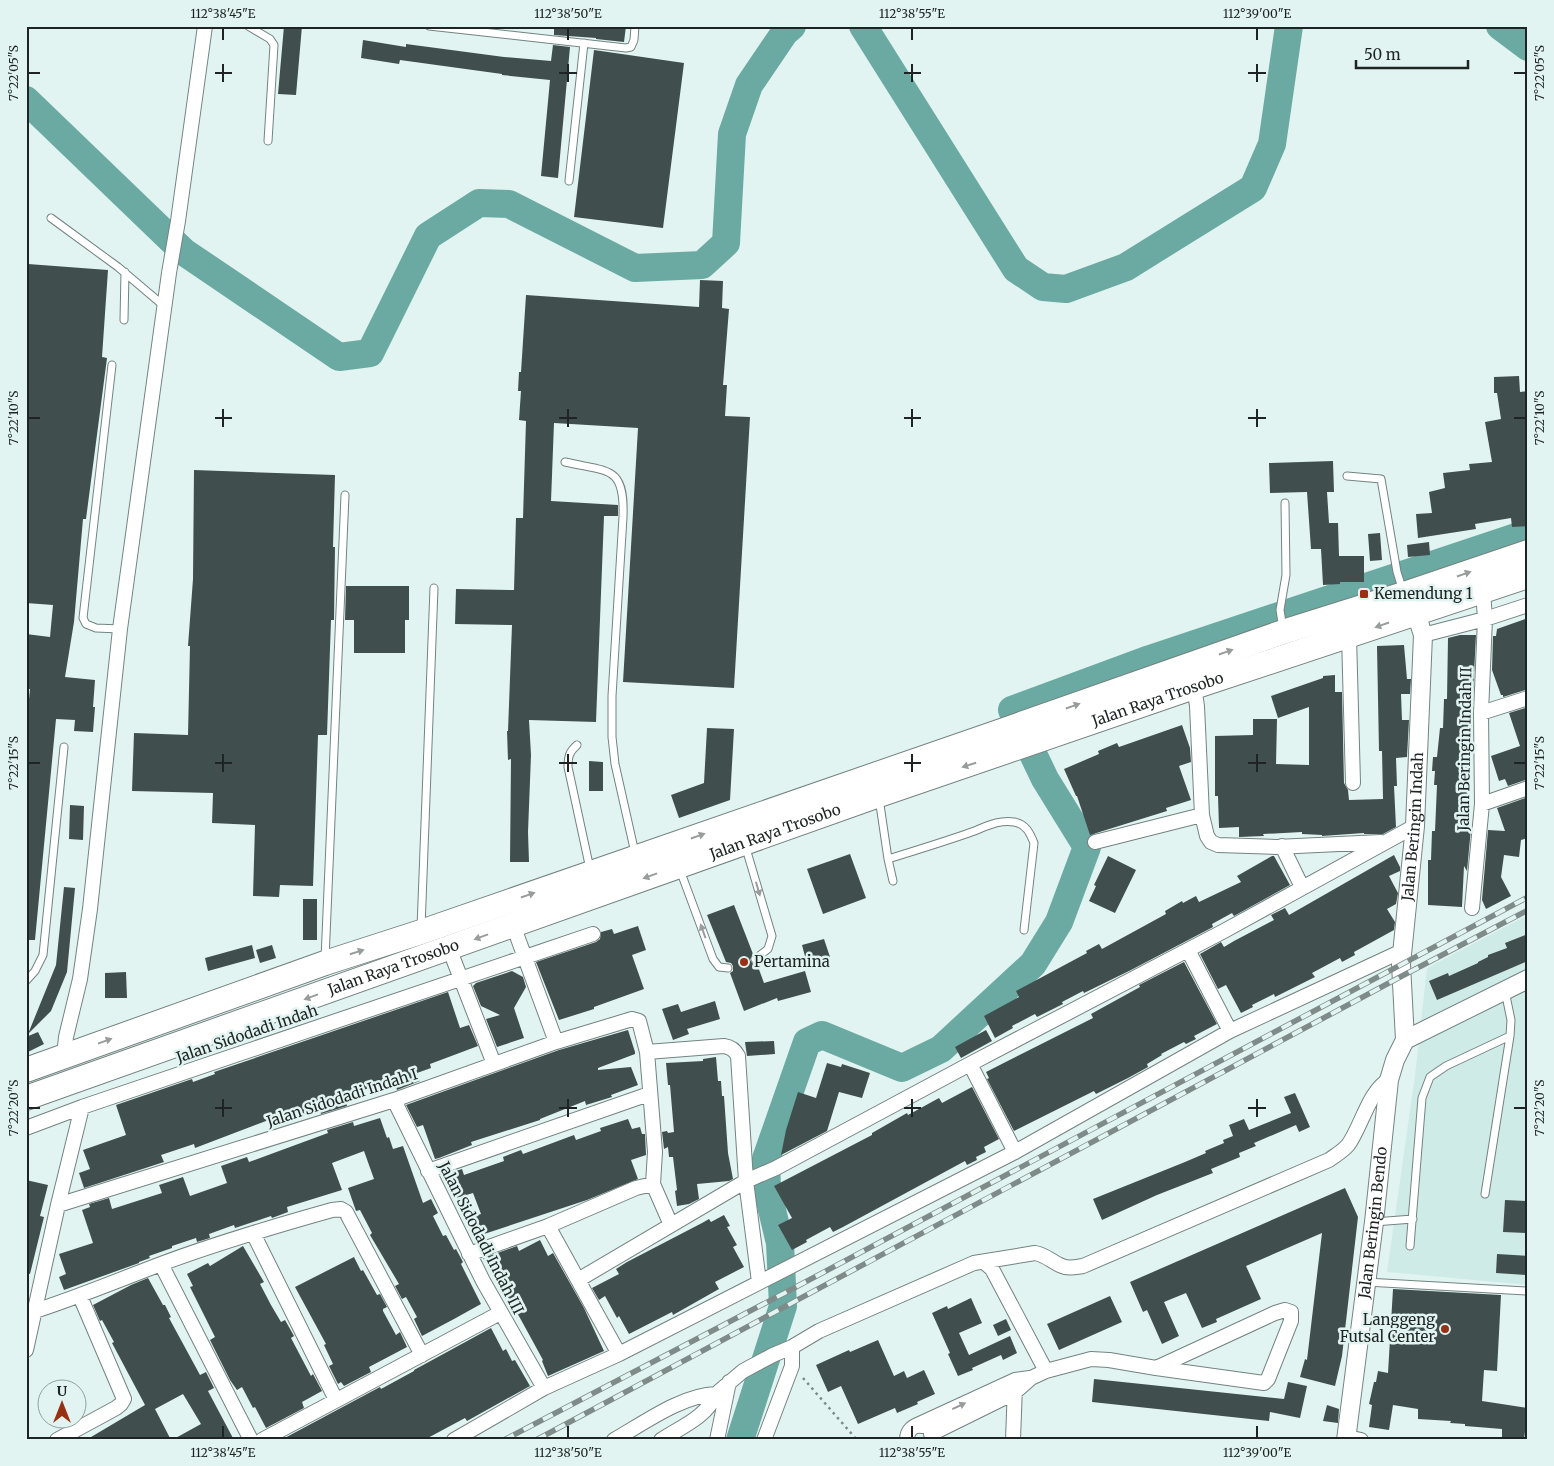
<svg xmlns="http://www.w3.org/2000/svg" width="1554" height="1466" font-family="Merriweather,serif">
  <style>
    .built { fill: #cfebe7 }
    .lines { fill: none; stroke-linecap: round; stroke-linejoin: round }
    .river { stroke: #6aaaa2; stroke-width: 28 }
    .building { fill: #404f4d }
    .service-casing { stroke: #738380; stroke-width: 9 }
    .minor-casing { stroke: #738380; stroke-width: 16 }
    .tertiary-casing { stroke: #738380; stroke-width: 20 }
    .trunk-casing { stroke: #738380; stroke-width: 26 }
    .path { stroke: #7d8a88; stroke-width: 2.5; stroke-dasharray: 2.5 4; stroke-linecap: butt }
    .service { stroke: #fff; stroke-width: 7 }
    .minor { stroke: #fff; stroke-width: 14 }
    .tertiary { stroke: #fff; stroke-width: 18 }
    .trunk { stroke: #fff; stroke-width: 24 }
    .rail-casing { stroke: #7e8b89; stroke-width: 5.5 }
    .rail { stroke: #e2f4f1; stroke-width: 4; stroke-dasharray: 11; stroke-linecap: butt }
    .oneway { fill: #999c9c }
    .ticks { fill: none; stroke: #1d2423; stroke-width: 2 }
    .poi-dot { fill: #983013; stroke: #e2f4f1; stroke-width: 2 }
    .labels { text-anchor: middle; stroke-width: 5; stroke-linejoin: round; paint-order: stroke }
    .poi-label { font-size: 15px; fill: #1d2423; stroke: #e2f4f1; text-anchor: start }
    .street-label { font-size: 15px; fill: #1d2423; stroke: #e2f4f1 }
    .neatline { fill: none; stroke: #1d2423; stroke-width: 2 }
    .ticks-label { font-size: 12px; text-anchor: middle; fill: #1d2423 }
  </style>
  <rect width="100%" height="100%" fill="#e2f4f1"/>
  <!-- built -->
  <path class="built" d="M1528,915V1285L1387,1272L1415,1075L1427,968Z"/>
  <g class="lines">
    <!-- river -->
    <path class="river" d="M863,26L1016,269L1043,287L1066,289L1126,267L1253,188L1272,144L1289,26
      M1500,26L1528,47
      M26,100L184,252L339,357L370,353L428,236L479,203L509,204L635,268L702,265L726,243L732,134L749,85L785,32L792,26
      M740,1440L783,1306L780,1243L767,1189L766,1159L807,1042L822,1035L902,1068L941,1049L1033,964L1059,922L1087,847L1045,779L1012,710L1150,659L1528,533"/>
  </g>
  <!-- building -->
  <path class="building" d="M284,26H302L296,95L278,94Z
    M554,26H626L624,42L596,39V38L554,35Z
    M363,40L406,47V44L504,57L551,61L553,45L570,47L558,178L541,176L550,80L502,75V74L400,60L399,64L361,58Z
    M594,50L684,63L663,228L574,217Z
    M28,264L108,270L102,357L107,358L86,519H83L74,622L65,677L95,680L93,707H95L93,732L74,731L75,720L56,719L35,940H26V730L30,689H26V634L50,637L53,605L26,603V294Z
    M700,280L723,281L722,308L729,309L723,385H727L725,416L750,417L734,688L623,682L638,428L554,423L551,501L618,505V516H604L596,722L529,720L531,755L528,832L529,862H510L511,759L508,760L507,731H508L512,625L455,624L456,589L514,590L516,518H523L526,421L519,420L521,391H518L519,372H521L526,295L699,307Z
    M1519,376L1520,392L1528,391V526L1512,527L1511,518L1475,524L1476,529L1418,538L1416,514L1432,513L1429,492L1445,488L1443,473L1470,470L1469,464L1492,462L1485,422L1501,419L1497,393H1494V377Z
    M1333,461L1334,492H1327L1329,523H1338L1339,556H1364V582H1340V584L1323,585L1321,549H1311L1307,492L1270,493L1269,463Z
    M194,470L335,475L333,547H335L334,620H331L327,735H318L313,886L280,885L279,897L253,896L255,825L212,823L213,793L132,791L134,733L188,735L190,646H188L193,579Z
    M1380,533L1382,560L1370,561L1368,534Z
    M1429,542L1430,555L1408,557L1407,545Z
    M346,586H409V620H405V653H354V620H345Z
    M1528,618V689L1503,697V695H1501L1492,670L1493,636H1496L1497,629Z
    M1460,635H1476L1472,713V773H1470L1466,828H1471L1467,871L1464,866L1462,907L1428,905V860H1431L1432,831H1435L1437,785H1434L1435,771H1432L1433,757H1437L1440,728H1443L1444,699H1447L1448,638Z
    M1404,645L1407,679H1411L1410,694H1401L1402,720H1409L1407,757L1396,758L1397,786H1394L1396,827L1383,834H1364V833L1322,836V835L1302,834V832L1263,834L1264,836L1239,837V827L1219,828L1218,796H1215V736L1253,735V719H1277L1276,764L1309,765V707L1278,718L1271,696L1323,678V676L1335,675V692H1342L1344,783L1348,790L1349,800L1383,799L1382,751H1379L1377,646Z
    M1528,707V779L1508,786L1505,779L1499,781L1491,756L1520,746L1509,713Z
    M1182,725L1190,748L1191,762L1179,766L1191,800L1166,808L1167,811L1090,835L1077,796H1076L1064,769L1099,754L1098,751L1117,743L1119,747Z
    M707,728L734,729L730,800L679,818L671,795L704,783Z
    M589,761L603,762V791H589Z
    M1528,797V838L1521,840L1519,857L1504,855L1501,877L1511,896L1486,909L1482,900L1488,830L1505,831L1497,808Z
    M70,805L84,806L83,840L69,839Z
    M850,854L866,898L823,914L807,869Z
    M1394,855L1400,867V871L1389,876L1398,893L1396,904L1387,909L1395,922L1394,930L1354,952L1355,955L1342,962L1340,958L1312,973L1315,977L1275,997L1274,994L1252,1005L1253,1007L1241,1013L1226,985L1218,989L1200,954L1221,942L1224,947L1234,941L1274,920L1271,915L1285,908L1289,915Z
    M1108,856L1136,870L1115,913L1089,901L1096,886L1094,885Z
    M1272,856H1274L1290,885L1234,916L1232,913L1212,924L1213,927L1131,970L1084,993L1083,991L1062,1002L1063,1004L1037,1017L1035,1014L1012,1026L1013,1028L995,1038L984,1016L1019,997L1016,991L1087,953L1086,951L1099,944L1102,949L1166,914L1165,911L1182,901L1183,903L1196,896L1199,902L1241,882L1237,876Z
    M64,887L75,888L67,972L51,1011L28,1034L56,965Z
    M303,899H317V940H303Z
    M734,905L753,954L750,960L753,964H757L764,983L805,971L811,992L778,1001L777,998L744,1011L730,973L733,971V966L731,963L726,962L707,915Z
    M638,926L646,950L632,955L644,989L594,1007V1009L559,1020L536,962L596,942L600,939L601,932L612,929L614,934Z
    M1528,934V961L1437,1000L1429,981L1448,973L1449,976L1478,963V962L1488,957V955L1507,948L1505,943Z
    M824,939L830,957L807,964L802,945Z
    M252,945L255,958L208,971L205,958Z
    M272,945L276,958L260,963L256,950Z
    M1184,962L1217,1024L1194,1036L1196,1039L1186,1044L1184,1042L1161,1054L1162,1055L1147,1064L1148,1067L1128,1078L1096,1094L1094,1091L1014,1131L987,1079L989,1078L986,1072L1093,1018L1091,1014L1140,987L1139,985Z
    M512,971L523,977L526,987L514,1008L524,1038L497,1047L486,1019L500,1015L481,1006L473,986L476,983Z
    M126,972L127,998H105V973Z
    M448,992L460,1028L469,1025L478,1046L430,1064L431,1068L417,1073L420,1081L397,1090L394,1080L354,1093L355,1096L345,1099L347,1106L321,1114L319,1109L299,1116L298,1113L275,1121L274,1118L195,1148L194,1144L161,1155L164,1162L84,1188L79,1173L90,1169L83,1150L126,1135L116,1105L192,1079L193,1082L215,1074L214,1072Z
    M715,1001L720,1019L687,1029L689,1034L673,1040L662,1009L678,1004L681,1012Z
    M628,1030L635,1052V1054L598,1068V1070L631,1067L638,1085L611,1095L612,1097L586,1105L585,1101L540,1119V1120L471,1142L472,1145L439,1158L435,1159L423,1125L417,1127L406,1105L559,1050Z
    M986,1030L992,1041L961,1058L955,1047Z
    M38,1032L44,1044L26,1053V1037Z
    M774,1041L775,1054L747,1056L745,1042Z
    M716,1057L718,1081H721L722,1096H724L728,1153L733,1179L729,1181L697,1184L699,1199L689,1204L677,1206L675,1191L677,1190L673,1157H669L668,1147L664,1149L662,1132L667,1131L668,1133L674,1132L670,1085H668L666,1063L703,1061V1059Z
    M827,1063L841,1067L842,1064L870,1073L862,1098L839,1092L827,1131L781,1155L786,1130L798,1092L816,1098Z
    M972,1087L999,1139L984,1147L986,1152L976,1157L977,1160L967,1165L965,1161L843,1227L833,1232L830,1227L806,1240L807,1242L792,1250L778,1225L792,1218L774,1186L872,1135V1133L907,1113L908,1115L939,1098L942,1103Z
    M1295,1093L1310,1127L1299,1132L1296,1125L1254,1143L1256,1146L1239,1153L1240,1157L1211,1169L1213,1173L1157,1195L1102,1220L1093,1199L1185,1162L1206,1153L1205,1151L1224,1143L1223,1140L1233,1136L1229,1125L1244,1119L1249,1130L1291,1113L1284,1097Z
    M380,1118L387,1138L389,1137L393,1149L403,1146L423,1203L431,1199L438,1213L433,1216L443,1236L446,1235L454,1250L456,1249L463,1262L461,1264L481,1304L454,1319L422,1336L414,1319L417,1317L406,1297L402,1299L395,1286L399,1284L370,1235L372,1233L360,1210L356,1211L348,1188L374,1179L364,1151L332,1163L342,1190L287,1207L288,1212L272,1218L271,1216L235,1228L234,1225L209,1234L210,1238L197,1242L196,1238L172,1246V1248L149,1256L150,1258L139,1262V1263L64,1290L59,1277L66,1274L59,1254L93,1243L82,1210L90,1207L89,1204L109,1198L112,1209L162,1193L159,1185L183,1177L190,1196L227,1183L221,1166L247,1157L249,1162L328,1133L327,1130L353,1122L354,1126Z
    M628,1119L632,1129L640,1127L642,1134H645L646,1155L631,1160L638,1179L587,1200L478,1236L471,1217L481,1214L473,1193L453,1199L444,1175L462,1169L464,1175L504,1161L503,1157L521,1150L523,1154L574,1135L576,1140L601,1131L600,1128Z
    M26,1180L48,1185L40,1216L44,1217L30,1274L26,1273Z
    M1345,1188L1358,1217L1342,1356L1335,1386L1300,1377L1305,1359L1307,1360L1322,1233L1246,1266L1261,1299L1216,1319L1217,1322L1202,1328L1186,1293L1164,1302L1179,1336L1162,1344L1147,1310L1143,1312L1130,1282Z
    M1505,1200L1528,1201V1233L1503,1232Z
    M724,1215L730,1226L727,1227L737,1245L733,1247L744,1267L715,1282L719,1289L673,1315L672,1312L629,1334L619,1316L617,1318L605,1296L599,1300L592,1288L619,1274L616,1269L627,1262L702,1223L709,1219L711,1222Z
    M540,1240L548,1256L553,1253L584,1308L604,1351L548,1376L542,1361L543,1360L520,1318L500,1284L498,1285L483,1258L517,1246L519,1251Z
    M243,1246L264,1282L260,1284L271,1305L281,1322L285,1320L294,1336L291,1338L311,1376L313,1374L322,1391L302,1402L304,1408L266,1428L255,1407L253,1408L242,1387L237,1390L230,1380L210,1340L215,1337L190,1287L193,1286L187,1274L208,1263L210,1266Z
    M1497,1254L1528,1256V1275L1496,1273Z
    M354,1257L361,1271L363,1270L377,1295L380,1294L387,1307L383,1309V1311L396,1335L400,1332L407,1347L369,1367L371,1372L344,1386L341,1382L338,1384L329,1366L333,1364L324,1345L326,1344L295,1287Z
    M148,1278L163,1305H165L171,1317L169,1318L200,1375L206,1372L214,1388L208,1391L234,1440H172L201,1424L183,1394L155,1409L171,1440H86L145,1405L112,1343L114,1342L102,1320L100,1321L93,1305L131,1285Z
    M1393,1289L1501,1295L1497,1371L1484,1370L1482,1401L1528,1408V1432H1525L1524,1440L1502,1439V1429L1465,1426V1424L1450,1423L1451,1421L1418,1419V1409L1393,1405L1389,1430L1369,1427L1372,1405L1369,1404L1374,1382H1376L1378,1371L1388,1373Z
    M1110,1296L1122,1322L1059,1350L1047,1324Z
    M971,1298L982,1323L959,1333L969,1355L1010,1336L1017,1353L1003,1360L1001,1355L972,1368L973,1370L958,1376L948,1354L950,1353L932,1313L947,1306L948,1309Z
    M1006,1319L1011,1330L998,1336L993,1325Z
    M491,1328L503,1351L506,1349L512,1361L515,1360L530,1386L467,1421L465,1418L424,1440H281L380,1387L381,1389L414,1371V1370Z
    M878,1340L894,1376L904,1371L907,1378L924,1370L935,1394L917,1402L918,1404L897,1413L895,1408L858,1424L841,1386L828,1392L816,1365L849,1350L850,1352Z
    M1094,1379L1284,1399L1288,1382L1307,1386L1300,1418L1270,1412L1269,1421L1092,1402Z
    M1327,1405L1339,1409L1338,1423L1323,1421Z"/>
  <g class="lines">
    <defs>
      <path id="service" d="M248,26L270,39L274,45L268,141
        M429,26L626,48L631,47L634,40L635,26
        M569,181L584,43
        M51,218L118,267L164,306
        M124,320L125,272
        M112,365L83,618L86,624L96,628L120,629
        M565,462C608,472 625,465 623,517L612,696V737L615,764L635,853
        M1347,476L1381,479L1397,572L1403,591
        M1283,629L1280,610L1286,575L1285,503
        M577,745C569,752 568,757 568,767L590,869
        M879,798L888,859L893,881
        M745,845L772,936L768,949L755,959
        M888,859C914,851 940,843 966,834C982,829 997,819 1014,822C1026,824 1030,833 1034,843L1024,930
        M680,870L713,959L719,967L728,968
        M421,928L434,588
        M325,959L345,495
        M26,981L35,971L43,955L64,747
        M1485,1194L1510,1036L1511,1020L1505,991
        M1374,1222L1413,1219
        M1410,1246L1422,1098L1430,1077L1446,1066L1510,1036
        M1366,1282L1528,1291"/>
      <path id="minor" d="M1423,635L1485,619L1528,605
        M1349,636L1353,783
        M1194,687L1197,706L1202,815L1207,836L1211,842L1218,845L1276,847L1381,842
        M1481,713L1528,698
        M1482,804L1528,788
        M1095,842L1202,815
        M1282,846L1302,887
        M1472,908L1482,804L1481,713L1485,619L1483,591
        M513,925L556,1042
        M449,948L494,1064
        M1188,950L1230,1031
        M647,1052L724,1046C731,1047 735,1050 738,1056L746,1181L759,1282
        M64,1056L66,1037L80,979L90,909L120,629L169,273L178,221L205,26
        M970,1064L1015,1152
        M394,1100L483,1281L544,1388
        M26,1128L82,1107L593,934
        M428,1171L649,1094
        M58,1205L394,1100L556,1042L632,1019L639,1021L647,1052L655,1152L653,1184L671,1225
        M548,1226L619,1354
        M253,1233L336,1400
        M469,1254L548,1226L636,1188L653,1184
        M984,1262L992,1269L1046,1371
        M161,1264L251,1440
        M578,1280L746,1181L776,1168L970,1064L1224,931L1415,826
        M35,1311C78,1297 119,1280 161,1264C217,1243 275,1226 332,1210L341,1209L346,1212L422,1355
        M26,1350L58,1205L82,1107
        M716,1394L743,1371L773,1355L792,1347L819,1331L974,1263L1035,1253C1046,1255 1052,1262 1062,1266C1068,1269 1076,1267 1083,1266L1329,1160C1336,1155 1343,1151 1348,1145C1361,1128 1369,1090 1389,1080
        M915,1426L1015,1380L1030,1378
        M931,1434L1014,1393L1031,1378L1046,1371L1091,1359L1109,1360L1156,1368L1275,1313L1285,1310L1291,1312V1321L1268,1379L1264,1383L1156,1368
        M1347,1437L1361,1440
        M57,1440L116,1408L121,1404L124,1399L80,1296
        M262,1440L500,1313
        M454,1440L544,1388L619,1354L1015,1152L1230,1031L1402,951
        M614,1440C644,1423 682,1395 716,1394C707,1417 681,1427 661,1440
        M717,1440L729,1382
        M764,1440L792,1366V1347
        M907,1440C907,1430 913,1425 922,1426
        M1013,1440L1015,1386"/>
      <g id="tertiary">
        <path d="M1405,1040L1528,979"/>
        <path id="s1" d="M1346,1440L1374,1222L1389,1080L1395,1060L1405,1040L1401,964L1415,826L1423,635L1416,613"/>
      </g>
      <g id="trunk">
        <path d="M26,1070L325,963L421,932L1007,729L1283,632L1404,594L1528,552"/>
        <path id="s2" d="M26,1098L879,795L1194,687L1528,576"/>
      </g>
    </defs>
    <!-- service casing -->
    <use href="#service" class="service-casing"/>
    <!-- minor casing -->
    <use href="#minor" class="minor-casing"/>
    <!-- tertiary casing -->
    <use href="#tertiary" class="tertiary-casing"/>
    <!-- trunk casing -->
    <use href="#trunk" class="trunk-casing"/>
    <!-- path -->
    <path class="path" d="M803,1378L857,1440"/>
    <!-- service -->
    <use href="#service" class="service"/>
    <!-- minor -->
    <use href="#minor" class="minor"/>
    <!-- tertiary -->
    <use href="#tertiary" class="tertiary"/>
    <!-- trunk -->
    <use href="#trunk" class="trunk"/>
    <defs>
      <path id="rail" d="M504,1440L794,1288L1528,897
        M536,1440L1402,976L1528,910"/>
    </defs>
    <!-- rail casing -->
    <use href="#rail" class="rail-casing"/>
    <!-- rail -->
    <use href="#rail" class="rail"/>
  </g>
  <!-- one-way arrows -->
  <defs><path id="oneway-solid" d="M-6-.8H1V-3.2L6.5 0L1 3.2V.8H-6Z" transform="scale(1.25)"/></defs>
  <g class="oneway">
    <use href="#oneway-solid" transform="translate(1464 574) rotate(-19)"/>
    <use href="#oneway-solid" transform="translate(1382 625) rotate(161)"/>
    <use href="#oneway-solid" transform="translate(1226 652) rotate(-19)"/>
    <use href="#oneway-solid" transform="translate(1073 706) rotate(-19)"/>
    <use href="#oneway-solid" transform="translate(969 765) rotate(162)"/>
    <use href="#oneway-solid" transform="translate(698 836) rotate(-19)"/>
    <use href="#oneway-solid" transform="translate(650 876) rotate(160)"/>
    <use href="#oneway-solid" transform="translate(758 889) rotate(74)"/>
    <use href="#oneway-solid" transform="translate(528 895) rotate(-19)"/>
    <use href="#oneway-solid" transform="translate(703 931) rotate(-110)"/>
    <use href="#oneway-solid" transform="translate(481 937) rotate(160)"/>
    <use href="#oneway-solid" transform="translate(357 952) rotate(-18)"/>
    <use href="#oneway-solid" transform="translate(311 997) rotate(160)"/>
    <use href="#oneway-solid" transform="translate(105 1041) rotate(-20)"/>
    <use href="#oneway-solid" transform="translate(959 1406) rotate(-25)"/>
  </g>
  <!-- ticks -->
  <path class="ticks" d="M223,28V40M568,28V40M912,28V40M1257,28V40M223,64V82M568,64V82M912,64V82M1257,64V82M28,73H40M215,73H232M559,73H577M904,73H921M1248,73H1266M1514,73H1526M223,409V427M568,409V427M912,409V427M1257,409V427M28,418H40M215,418H232M559,418H577M904,418H921M1248,418H1266M1514,418H1526M223,754V772M568,754V772M912,754V772M1257,754V772M28,763H40M215,763H232M559,763H577M904,763H921M1248,763H1266M1514,763H1526M223,1099V1117M568,1099V1117M912,1099V1117M1257,1099V1117M28,1108H40M215,1108H232M559,1108H577M904,1108H921M1248,1108H1266M1514,1108H1526M223,1426V1438M568,1426V1438M912,1426V1438M1257,1426V1438"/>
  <!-- markers -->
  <g class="poi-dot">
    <rect x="1359" y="589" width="10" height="10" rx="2.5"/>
    <circle cx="744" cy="962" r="5"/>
    <circle cx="1445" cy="1329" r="5"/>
  </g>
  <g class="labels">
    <!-- poi labels -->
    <g class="poi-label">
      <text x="1374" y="599">Kemendung 1</text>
      <text x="754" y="967">Pertamina</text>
      <text x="1435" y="1325" text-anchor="end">Langgeng<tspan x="1435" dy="17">Futsal Center</tspan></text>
    </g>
    <!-- street labels -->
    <g class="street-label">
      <text dy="5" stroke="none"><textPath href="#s2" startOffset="1200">Jalan Raya Trosobo</textPath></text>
      <text transform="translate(1465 749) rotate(-89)" y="5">Jalan Beringin Indah II</text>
      <text dy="5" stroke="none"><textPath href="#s1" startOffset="620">Jalan Beringin Indah</textPath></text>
      <text dy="5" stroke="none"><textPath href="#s2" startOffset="795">Jalan Raya Trosobo</textPath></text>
      <text dy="5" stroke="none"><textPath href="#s2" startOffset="390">Jalan Raya Trosobo</textPath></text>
      <text transform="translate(247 1034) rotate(-19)" y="5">Jalan Sidodadi Indah</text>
      <text transform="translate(342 1098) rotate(-18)" y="5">Jalan Sidodadi Indah I</text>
      <text dy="5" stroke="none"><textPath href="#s1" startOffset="219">Jalan Beringin Bendo</textPath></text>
      <text transform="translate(481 1238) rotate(63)" y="5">Jalan Sidodadi Indah III</text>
    </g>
  </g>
  <!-- border -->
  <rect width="1554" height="1466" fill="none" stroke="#e2f4f1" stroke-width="55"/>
  <!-- north arrow -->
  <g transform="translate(62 1404)"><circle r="24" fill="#e2f4f1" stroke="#93a19f"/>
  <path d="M0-4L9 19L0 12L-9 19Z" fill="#983013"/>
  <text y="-8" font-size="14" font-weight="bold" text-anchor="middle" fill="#1d2423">U</text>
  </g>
  <!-- scale -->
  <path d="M1356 60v8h112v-8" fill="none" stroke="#1d2423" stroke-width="2.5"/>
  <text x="1364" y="60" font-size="15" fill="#1d2423" stroke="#e2f4f1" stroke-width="4" paint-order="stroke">50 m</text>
  <rect x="28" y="28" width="1498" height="1410" class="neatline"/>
  <g class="ticks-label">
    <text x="223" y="18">112°38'45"E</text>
    <text x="568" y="18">112°38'50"E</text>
    <text x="912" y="18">112°38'55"E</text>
    <text x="1257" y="18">112°39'00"E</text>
    <text transform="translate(14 73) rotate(-90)" y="4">7°22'05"S</text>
    <text transform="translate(1540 73) rotate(-90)" y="4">7°22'05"S</text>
    <text transform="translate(14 418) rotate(-90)" y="4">7°22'10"S</text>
    <text transform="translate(1540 418) rotate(-90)" y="4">7°22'10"S</text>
    <text transform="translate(14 763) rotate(-90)" y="4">7°22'15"S</text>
    <text transform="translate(1540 763) rotate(-90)" y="4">7°22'15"S</text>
    <text transform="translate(14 1108) rotate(-90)" y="4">7°22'20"S</text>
    <text transform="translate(1540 1108) rotate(-90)" y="4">7°22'20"S</text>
    <text x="223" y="1457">112°38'45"E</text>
    <text x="568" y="1457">112°38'50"E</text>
    <text x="912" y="1457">112°38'55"E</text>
    <text x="1257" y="1457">112°39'00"E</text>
  </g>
</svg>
